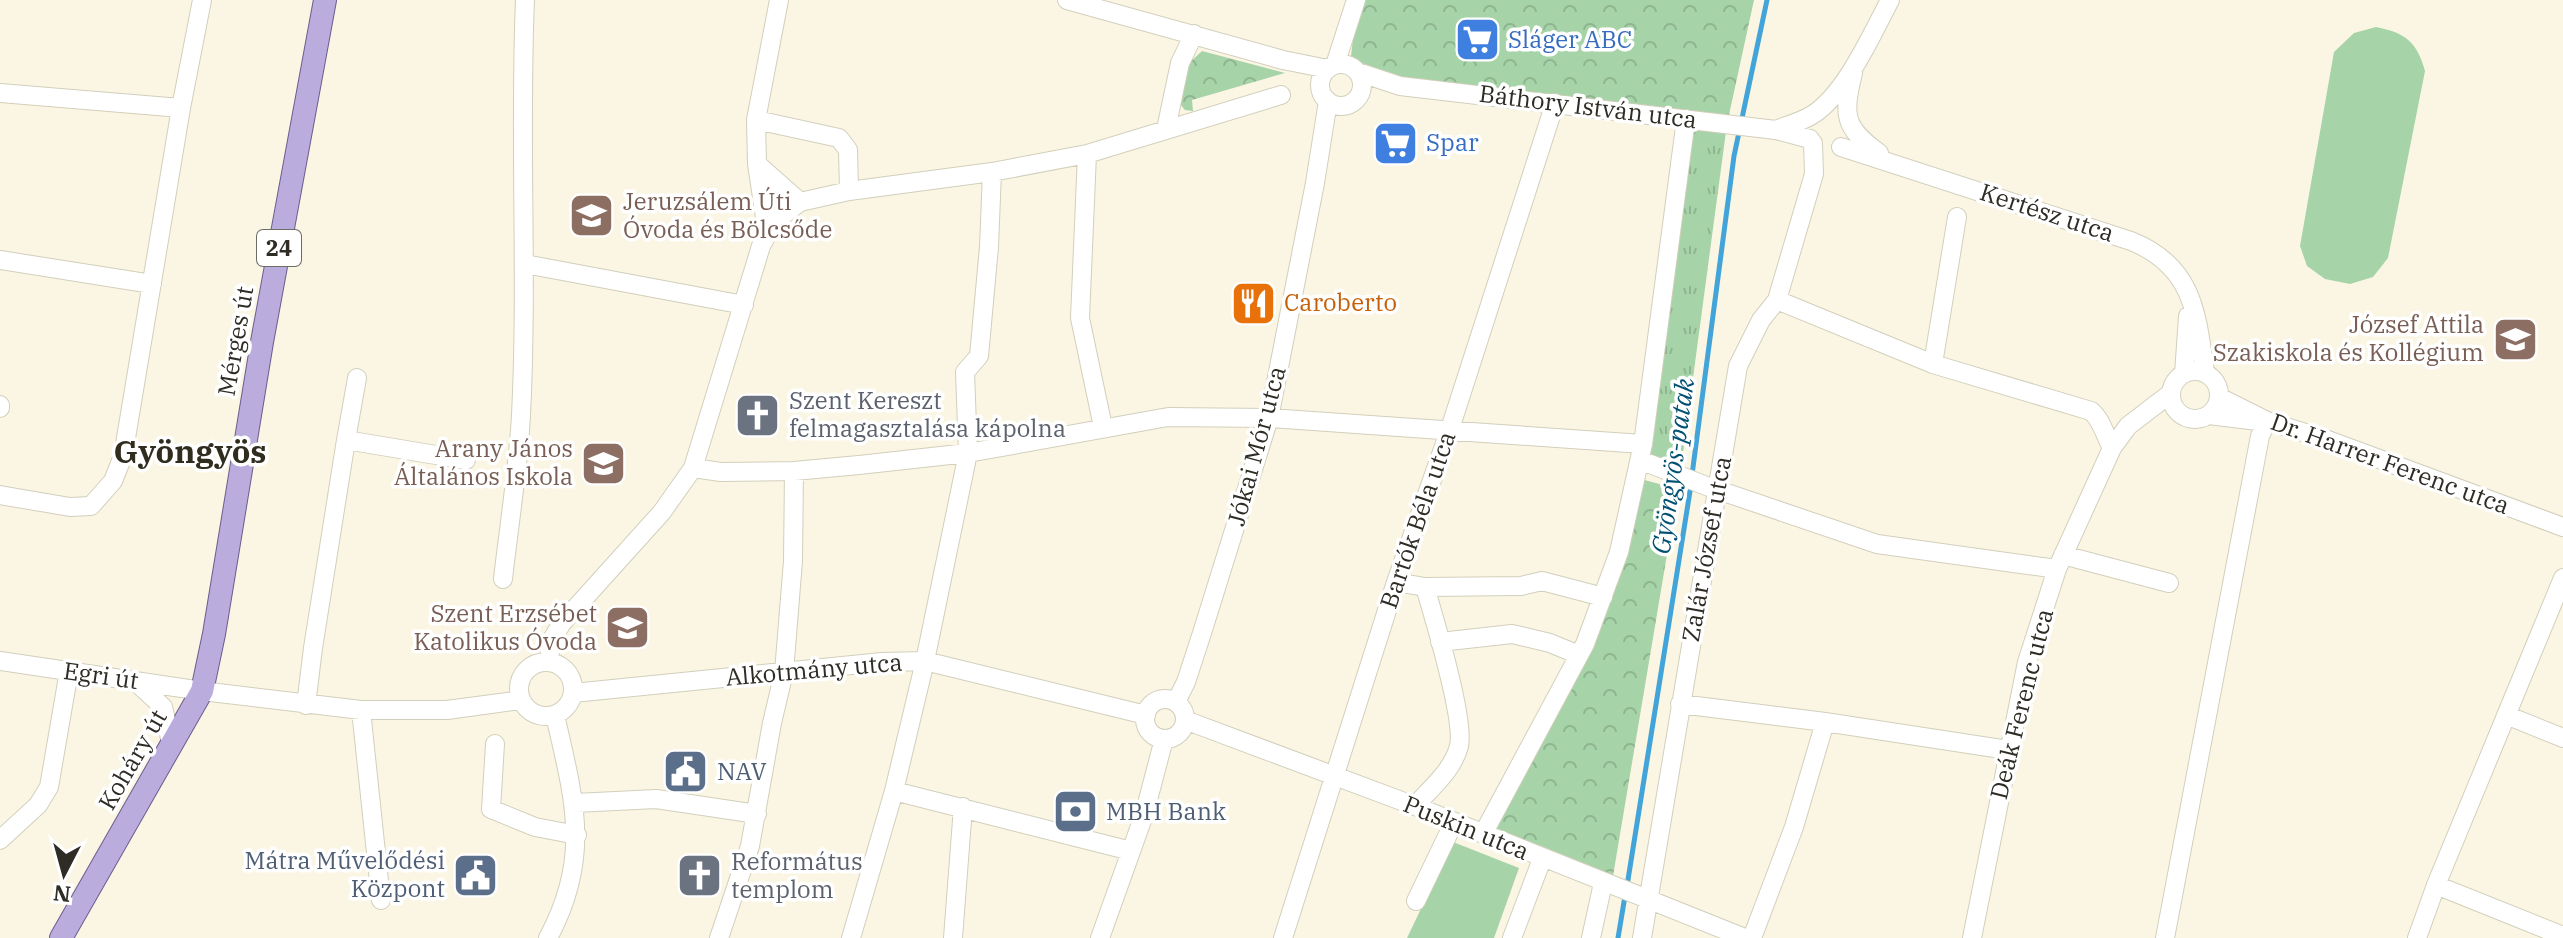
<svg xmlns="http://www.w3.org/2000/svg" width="2563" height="938" font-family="'IBM Plex Serif',serif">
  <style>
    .grass { fill: url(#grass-tufts) }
    .park { fill: url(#park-crowns) }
    .pitch { fill: #a6d3a8 }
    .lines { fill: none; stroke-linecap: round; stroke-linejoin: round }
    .stream { stroke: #43a4da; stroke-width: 5 }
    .minor-casing { stroke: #d2cfbc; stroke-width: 20 }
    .major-casing { stroke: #6b5d8e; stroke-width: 24 }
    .minor { stroke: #fff; stroke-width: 18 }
    .major { stroke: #baaddd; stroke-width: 22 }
    .labels { text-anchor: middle; stroke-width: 7; stroke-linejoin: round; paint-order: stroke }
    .shield { fill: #fff; stroke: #6d6b66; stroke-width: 2 }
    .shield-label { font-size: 22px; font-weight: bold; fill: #2e2c25 }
    .shop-label { font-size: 24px; fill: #366cbe; stroke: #fff; text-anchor: start }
    .street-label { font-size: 24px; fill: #2e2c25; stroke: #fff }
    .education-label { font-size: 24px; fill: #785e54; stroke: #fff; text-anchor: end }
    .food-label { font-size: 24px; fill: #c56008; stroke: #fff; text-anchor: start }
    .worship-label { font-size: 24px; fill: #5b616d; stroke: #fff; text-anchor: start }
    .service-label { font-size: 24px; fill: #4e5e75; stroke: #fff; text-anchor: start }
    .water-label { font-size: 26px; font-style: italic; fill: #005073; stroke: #fff }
    .district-label { font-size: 32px; font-weight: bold; fill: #302d1f; stroke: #fff }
  </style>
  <defs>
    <pattern id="grass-tufts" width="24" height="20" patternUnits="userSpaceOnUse" patternTransform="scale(2)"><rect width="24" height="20" fill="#a6d3a8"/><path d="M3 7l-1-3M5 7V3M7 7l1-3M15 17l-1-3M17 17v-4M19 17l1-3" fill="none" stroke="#8fb590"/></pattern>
    <pattern id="park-crowns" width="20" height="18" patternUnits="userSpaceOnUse" patternTransform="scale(2)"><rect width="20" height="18" fill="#a6d3a8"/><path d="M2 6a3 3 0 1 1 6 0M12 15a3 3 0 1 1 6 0" fill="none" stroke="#8fb590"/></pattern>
  </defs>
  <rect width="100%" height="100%" fill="#faf6e3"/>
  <!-- grass -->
  <path class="grass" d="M1686,119L1727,124L1680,475L1641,452Z"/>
  <!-- park -->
  <path class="park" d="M1357,0H1754L1727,124L1375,78L1350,66Z
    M1202,51L1285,73L1192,100L1193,111L1185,110L1180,104L1189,63Z
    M1637,478L1678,489L1612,882L1490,831L1555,712Z"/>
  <!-- pitch -->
  <path class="pitch" d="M2376,27C2406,33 2417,42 2425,71L2388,258L2373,277L2350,284L2325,279L2307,266L2300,246L2334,52L2354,33Z
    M1453,842L1519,868L1494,938H1407Z"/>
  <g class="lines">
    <!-- stream -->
    <path class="stream" d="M1692,475L1734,156L1767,0
      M1627,886L1691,485
      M1618,938L1625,896"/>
    <defs>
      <path id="minor" d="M1067,0L1283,60L1328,69
        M1320 85a21 21 0 1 1 42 0a21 21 0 1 1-42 0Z
        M1335,65L1356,0
        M1358,72L1400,86L1776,130L1810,139
        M1853,73C1843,115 1843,127 1879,153
        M0,93L181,108
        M756,120L839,138L848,150L849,191
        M1166,129L1180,63L1194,34
        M1776,130C1787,125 1801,122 1812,115C1845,95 1872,34 1890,0
        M1841,147L2131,241C2194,266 2197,315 2205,373
        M1087,154L1080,318L1103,427
        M757,164L800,202
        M767,231L757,164L756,120L779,0
        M0,260L152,284
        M525,264L744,305
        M1777,300L1933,364L2091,411C2102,420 2105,436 2112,448
        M1933,364L1957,217
        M2171 395a24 24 0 1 1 48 0a24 24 0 1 1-48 0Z
        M2184,374L2188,316
        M2219,397L2267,421L2325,439L2563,527
        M0,405V408
        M2209,415L2258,421
        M346,440L357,378
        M1640,460L1709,487L1877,544L2057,569
        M693,468L721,472L794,471L859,465L968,453L1168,417L1269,418L1643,444
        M0,495L70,507L91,506L113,481L123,456L181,108L202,0
        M2063,555L2169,583
        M503,579C509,525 518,470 521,415C528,277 519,138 525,0
        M1396,582L1425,587C1434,618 1465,719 1459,746C1453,770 1431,788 1415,806
        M1425,587L1521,586L1542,581L1603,597
        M1440,642L1512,634L1550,643L1579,655
        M0,661L202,691L361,710H447L521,700
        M549,662L551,641L562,623L662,512L693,468L761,246L774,222L800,202L849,191L992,172L1087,154L1281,95
        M519 689a27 27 0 1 1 54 0a27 27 0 1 1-54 0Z
        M136,682L163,707L172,747
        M573,693L882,662L925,661L1146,715
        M1145 719a20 20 0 1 1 40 0a20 20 0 1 1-40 0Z
        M1176,702L1186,682L1202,633L1269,418L1315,183L1328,101
        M1680,704L1825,722L2008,750
        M306,705L313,648L346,440L466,460
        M361,710L381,900
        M2506,715L2563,738
        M1185,720L1415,806L1745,938
        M495,744L491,809L535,827L577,835
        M894,791L1131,851
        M575,803L656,799L757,814
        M1483,834L1585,644L1619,552L1643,444L1686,119
        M0,840L38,805L49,787L69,671
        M2436,885L2563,936
        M1416,901L1454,822
        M548,938C592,857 574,799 555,715
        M719,938L750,846L772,723L784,672L793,561L794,471
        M851,938L894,791L925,661L968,453L965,372L979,356L989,247L992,172
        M953,938L963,807
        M1100,938L1144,815L1164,739
        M1283,938L1396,582L1449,432L1555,103
        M1512,938L1542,859
        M1591,938L1603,883
        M1642,938L1738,366L1761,320L1777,300L1814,174L1813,143
        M1752,938L1794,827L1825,722
        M1972,938L2027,662L2057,569L2112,448L2128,426L2171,393
        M2165,938L2260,436L2267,421
        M2417,938L2436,885L2563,578"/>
      <path id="major" d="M61,938L202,691L214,634L262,342L325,0"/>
    </defs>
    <!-- minor casing -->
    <use href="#minor" class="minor-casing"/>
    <!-- major casing -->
    <use href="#major" class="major-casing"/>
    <!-- minor -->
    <use href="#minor" class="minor"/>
    <!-- major -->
    <use href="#major" class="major"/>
  </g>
  <!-- icons -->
  <defs>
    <symbol id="supermarket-square" viewBox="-11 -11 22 22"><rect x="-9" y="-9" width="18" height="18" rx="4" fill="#3f7fe0" stroke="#fff"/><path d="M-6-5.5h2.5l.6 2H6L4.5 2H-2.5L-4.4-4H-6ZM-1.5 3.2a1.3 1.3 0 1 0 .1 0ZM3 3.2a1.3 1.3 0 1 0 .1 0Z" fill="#fff"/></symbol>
    <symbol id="school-square" viewBox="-11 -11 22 22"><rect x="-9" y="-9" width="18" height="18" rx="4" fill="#8d6e63" stroke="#fff"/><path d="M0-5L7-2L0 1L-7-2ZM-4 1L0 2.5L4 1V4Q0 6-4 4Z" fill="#fff"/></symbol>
    <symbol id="restaurant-square" viewBox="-11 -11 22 22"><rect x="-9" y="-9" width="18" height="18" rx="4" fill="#e8710a" stroke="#fff"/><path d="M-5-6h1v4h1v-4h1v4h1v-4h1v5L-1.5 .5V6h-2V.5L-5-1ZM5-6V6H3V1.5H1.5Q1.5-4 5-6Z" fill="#fff"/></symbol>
    <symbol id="church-square" viewBox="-11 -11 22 22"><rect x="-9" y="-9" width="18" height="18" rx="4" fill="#6b7280" stroke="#fff"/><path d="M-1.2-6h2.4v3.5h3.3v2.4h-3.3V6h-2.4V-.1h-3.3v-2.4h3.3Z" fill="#fff"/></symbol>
    <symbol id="civic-square" viewBox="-11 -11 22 22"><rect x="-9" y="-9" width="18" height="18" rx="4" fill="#5c6f8a" stroke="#fff"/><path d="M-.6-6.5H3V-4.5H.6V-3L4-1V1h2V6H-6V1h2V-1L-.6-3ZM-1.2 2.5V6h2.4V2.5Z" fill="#fff"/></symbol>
    <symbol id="bank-square" viewBox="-11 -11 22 22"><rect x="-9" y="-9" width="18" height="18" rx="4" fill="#5c6f8a" stroke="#fff"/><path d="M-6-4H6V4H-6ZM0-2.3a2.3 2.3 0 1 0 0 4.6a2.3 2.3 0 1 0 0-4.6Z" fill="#fff"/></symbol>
  </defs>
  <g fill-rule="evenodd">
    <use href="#supermarket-square" x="1452" y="14" width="51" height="51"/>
    <use href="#supermarket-square" x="1370" y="118" width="51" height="51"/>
    <use href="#school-square" x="566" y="190" width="51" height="51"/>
    <use href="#restaurant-square" x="1228" y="278" width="51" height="51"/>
    <use href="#school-square" x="2490" y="314" width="51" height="51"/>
    <use href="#church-square" x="732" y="390" width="51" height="51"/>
    <use href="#school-square" x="578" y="438" width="51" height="51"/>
    <use href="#school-square" x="602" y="602" width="51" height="51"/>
    <use href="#civic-square" x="660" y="746" width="51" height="51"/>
    <use href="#bank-square" x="1050" y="786" width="51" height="51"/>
    <use href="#civic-square" x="450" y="850" width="51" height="51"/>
    <use href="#church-square" x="674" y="850" width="51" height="51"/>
  </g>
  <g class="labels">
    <!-- shield labels -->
    <rect class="shield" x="257" y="230" width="44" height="36" rx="6"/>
    <g class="shield-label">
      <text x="279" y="256">24</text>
    </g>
    <!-- shop labels -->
    <g class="shop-label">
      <text x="1508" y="48">Sláger ABC</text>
      <text x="1426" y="151">Spar</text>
    </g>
    <!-- street labels -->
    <g class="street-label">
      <text transform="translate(1588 107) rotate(7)" y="8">Báthory István utca</text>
      <text transform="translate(2047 213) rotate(18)" y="8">Kertész utca</text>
      <text transform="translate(236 341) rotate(-80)" y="8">Mérges út</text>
      <text transform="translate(1257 446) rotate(-75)" y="8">Jókai Mór utca</text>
      <text transform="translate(2390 464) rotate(20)" y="8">Dr. Harrer Ferenc utca</text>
      <text transform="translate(1418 520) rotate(-71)" y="8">Bartók Béla utca</text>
      <text transform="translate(1707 549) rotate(-80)" y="8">Zalár József utca</text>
      <text transform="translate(814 670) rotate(-5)" y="8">Alkotmány utca</text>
      <text transform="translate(101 676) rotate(8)" y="8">Egri út</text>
      <text transform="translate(2022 704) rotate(-76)" y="8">Deák Ferenc utca</text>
      <text transform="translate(133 760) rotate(-60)" y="8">Koháry út</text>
      <text transform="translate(1466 828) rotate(22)" y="8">Puskin utca</text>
    </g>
    <!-- education labels -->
    <g class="education-label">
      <text x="623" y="210" text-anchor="start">Jeruzsálem Úti<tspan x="623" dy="28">Óvoda és Bölcsőde</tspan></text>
      <text x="2484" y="333">József Attila<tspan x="2484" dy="28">Szakiskola és Kollégium</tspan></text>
      <text x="573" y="457">Arany János<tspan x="573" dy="28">Általános Iskola</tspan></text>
      <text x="597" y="622">Szent Erzsébet<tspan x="597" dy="28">Katolikus Óvoda</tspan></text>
    </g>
    <!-- food labels -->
    <g class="food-label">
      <text x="1284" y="311">Caroberto</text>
    </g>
    <!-- worship labels -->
    <g class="worship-label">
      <text x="789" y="409">Szent Kereszt<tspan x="789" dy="28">felmagasztalása kápolna</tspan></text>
      <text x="731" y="870">Református<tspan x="731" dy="28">templom</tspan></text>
    </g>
    <!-- service labels -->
    <g class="service-label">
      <text x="717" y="780">NAV</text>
      <text x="1106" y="820">MBH Bank</text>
      <text x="445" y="869" text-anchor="end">Mátra Művelődési<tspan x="445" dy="28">Központ</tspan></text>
    </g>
    <!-- water labels -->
    <g class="water-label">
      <text transform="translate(1673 466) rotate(-82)" y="9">Gyöngyös-patak</text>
    </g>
    <!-- district labels -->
    <g class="district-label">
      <text x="190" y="463">Gyöngyös</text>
    </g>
  </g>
  <!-- north arrow -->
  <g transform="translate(64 874) rotate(186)" stroke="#ffffff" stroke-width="6" paint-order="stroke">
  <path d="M0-6L14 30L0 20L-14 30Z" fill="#2e2c25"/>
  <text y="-12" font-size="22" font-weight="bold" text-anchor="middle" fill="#2e2c25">N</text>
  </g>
</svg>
